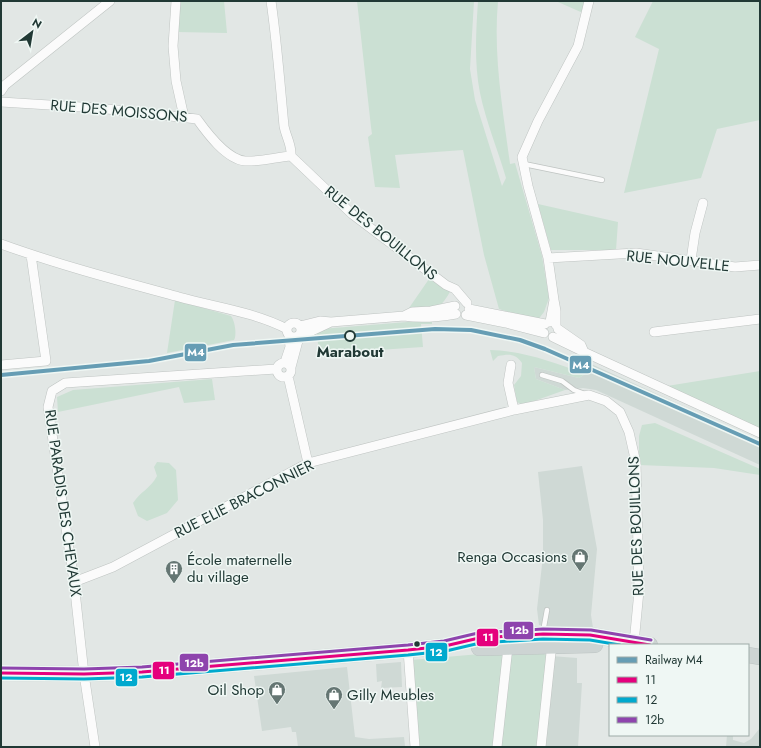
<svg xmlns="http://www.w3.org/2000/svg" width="761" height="748" font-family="Jost,sans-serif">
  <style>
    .built { fill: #cfd9d5 }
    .green { fill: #cbe0d3 }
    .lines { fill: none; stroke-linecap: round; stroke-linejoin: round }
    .lane-casing { stroke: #bfc4c2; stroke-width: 6 }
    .street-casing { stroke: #bfc4c2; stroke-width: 10 }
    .primary-casing { stroke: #bcc3c2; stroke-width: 16 }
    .lane { stroke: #fbfbfb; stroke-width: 4.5 }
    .street { stroke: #fbfbfb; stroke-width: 9 }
    .primary { stroke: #cdd4d3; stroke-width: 15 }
    .bus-1-casing { stroke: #eff7f4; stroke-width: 6 }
    .bus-2-casing { stroke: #eff7f4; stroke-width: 6 }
    .bus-3-casing { stroke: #eff7f4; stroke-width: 6 }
    .bus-1 { stroke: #e5007d; stroke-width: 3 }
    .bus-2 { stroke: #00a9ce; stroke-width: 3 }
    .bus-3 { stroke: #8e44ad; stroke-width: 3 }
    .rail-1-casing { stroke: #eff7f4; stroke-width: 7 }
    .rail-1 { stroke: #669db4; stroke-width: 4 }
    .stop-dot { fill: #eff7f4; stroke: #213935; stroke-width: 2 }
    .bus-dot { fill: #213935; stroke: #eff7f4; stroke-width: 1.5 }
    .labels { text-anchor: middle; stroke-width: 3; stroke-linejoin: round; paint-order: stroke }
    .street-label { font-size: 15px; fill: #213935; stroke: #eff7f4 }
    .stop-label { font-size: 15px; font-weight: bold; fill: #213935; stroke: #eff7f4 }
    .poi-label { font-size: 15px; fill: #213935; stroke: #eff7f4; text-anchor: end }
    .line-badge { stroke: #eff7f4; stroke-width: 1.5 }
    .badge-label { font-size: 11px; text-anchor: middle; font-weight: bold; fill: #fff }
  </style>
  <rect width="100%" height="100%" fill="#e2e7e5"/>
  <!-- built -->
  <path class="built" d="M589,363L760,441V465L596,390L583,388L565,390L536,379L534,367L579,378L585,374Z
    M582,466L597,549L591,615L593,628L558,629L539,625L537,609L543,556V520L538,472Z
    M551,656L577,658V683H582L578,747H541Z
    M401,662L402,687L381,688L382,681L377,682L376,664Z
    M347,667L355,737L369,739L404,737L405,746L298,747L296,732H292L291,727L262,731L254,676Z
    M760,728V747H726L727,735H733V740L744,743L751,739Z"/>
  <!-- green -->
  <path class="green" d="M180,1H224L227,33L177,32Z
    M357,1H474L470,69L475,100L502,186L506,178C498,150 486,122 480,93C474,63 476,31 478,1H498C493,56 503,110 510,164L515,163L542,256L549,298L544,312L537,321L499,309L484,255L463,150L395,155L400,188L375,187L368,137L372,134L371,127Z
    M559,1H585L583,13L558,2Z
    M653,1H760V120L717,129L701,178L624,193L659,49L635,37Z
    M538,204L618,222L616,250H551Z
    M429,279L450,292C436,315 433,310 409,308Z
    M175,300L231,316C235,321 237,335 234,340L167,353Z
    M432,320V324H421L423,347L319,354L317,333L321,329Z
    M490,350C524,351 553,362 585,374L579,378L534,367L536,379L565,390L523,405L517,402L514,385L521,376L522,363C515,353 509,354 498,356L493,361Z
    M760,371V429L667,386Z
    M212,379L215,400L184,403L179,387L58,412L57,397L73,390Z
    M655,423L760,469V475L714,468L639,465V436L642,425Z
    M157,462L169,463L176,470L178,500L167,513L147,521L138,516L133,503C141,491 150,489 157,476L154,467Z
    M503,652L506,662L514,652L540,653L551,656L539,747H416L411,660Z"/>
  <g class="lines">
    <defs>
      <path id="lane" d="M524,164L602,180
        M542,375L562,381L574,390L585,394
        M543,632L547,610"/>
      <path id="street" d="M176,1L173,46L176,81L184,117
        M271,1C277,43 280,84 284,126C286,137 292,145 291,156L352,214L446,285L455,289L467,303
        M1,91L5,85L110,1
        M1,102L98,108L197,119C207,133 226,159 245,161C259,162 277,157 291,156
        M1,244C59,265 120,281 179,297C215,307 254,312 287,329
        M548,258L636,253L735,267L760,265
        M691,260L695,233L703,203
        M554,300L548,258L528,186L522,157L538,121L578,46L589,1
        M455,306L431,311L412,312L404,316C422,319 439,317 456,314
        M469,309L545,324
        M466,315L506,323L544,333
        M331,322L404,316
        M550,322L554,300L556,311V325
        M287 330a7 7 0 1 1 14 0a7 7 0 1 1-14 0Z
        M654,332L760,319
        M553,337L584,352L581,345L558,329
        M584,352L760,433
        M285,362L290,347L289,336
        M277 370a7 7 0 1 1 14 0a7 7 0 1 1-14 0Z
        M1,365L46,361L31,255
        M511,365L508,383L514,410
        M291,367L299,337L331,322L320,321L300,326
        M288,376L308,463
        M74,582L113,567L308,463L514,410L589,395L606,401L620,412L629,432L636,463L639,591L634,643
        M408,650L415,747
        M95,747L84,674L74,582L48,407L52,391L65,383L276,369
        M497,747L508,647
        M541,747L552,643"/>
      <path id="primary" d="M479,648L595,645
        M748,655L760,657
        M1,673L84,674L142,672L408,650L445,646L479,638L543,634L590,635L650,645"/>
    </defs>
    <!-- lane casing -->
    <use href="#lane" class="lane-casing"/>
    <!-- street casing -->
    <use href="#street" class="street-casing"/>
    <!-- primary casing -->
    <use href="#primary" class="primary-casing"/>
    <!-- lane -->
    <use href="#lane" class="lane"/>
    <!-- street -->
    <use href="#street" class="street"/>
    <!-- primary -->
    <use href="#primary" class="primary"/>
    <defs>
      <path id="bus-1" d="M1,673L84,674L142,672L408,650L445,646L479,638L543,634L590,635L650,645"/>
      <path id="bus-2" d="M1,678L84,679L142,677L408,655L446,651L480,643L543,639L590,640L620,645"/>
      <path id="bus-3" d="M1,668L84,669L142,667L408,645L444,641L478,633L543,629L591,630L651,640"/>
    </defs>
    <!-- bus-1 casing -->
    <use href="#bus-1" class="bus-1-casing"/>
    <!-- bus-2 casing -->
    <use href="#bus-2" class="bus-2-casing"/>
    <!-- bus-3 casing -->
    <use href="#bus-3" class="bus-3-casing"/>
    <!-- bus-1 -->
    <use href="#bus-1" class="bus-1"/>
    <!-- bus-2 -->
    <use href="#bus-2" class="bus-2"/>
    <!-- bus-3 -->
    <use href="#bus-3" class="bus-3"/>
    <defs>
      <path id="rail-1" d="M1,375L149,361L233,345L435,329L471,330L520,340L545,349L760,444"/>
    </defs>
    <!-- rail-1 casing -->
    <use href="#rail-1" class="rail-1-casing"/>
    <!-- rail-1 -->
    <use href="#rail-1" class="rail-1"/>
  </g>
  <!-- icons -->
  <defs>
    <symbol id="shop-pin" viewBox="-11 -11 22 30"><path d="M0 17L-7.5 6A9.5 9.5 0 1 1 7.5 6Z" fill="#657673" stroke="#eff7f4"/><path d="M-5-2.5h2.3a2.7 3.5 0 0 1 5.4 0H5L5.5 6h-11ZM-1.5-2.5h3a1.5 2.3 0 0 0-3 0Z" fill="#fff"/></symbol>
    <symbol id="building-pin" viewBox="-11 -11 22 30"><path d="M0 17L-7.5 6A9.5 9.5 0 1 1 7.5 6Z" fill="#657673" stroke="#eff7f4"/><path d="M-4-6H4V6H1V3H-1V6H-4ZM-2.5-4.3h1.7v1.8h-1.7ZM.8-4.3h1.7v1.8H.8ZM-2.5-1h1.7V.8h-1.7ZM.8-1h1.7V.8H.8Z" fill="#fff"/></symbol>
  </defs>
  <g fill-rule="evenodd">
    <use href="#shop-pin" x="570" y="547" width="20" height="27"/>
    <use href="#building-pin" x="164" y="559" width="20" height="27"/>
    <use href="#shop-pin" x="267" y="680" width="20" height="27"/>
    <use href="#shop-pin" x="324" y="685" width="20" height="27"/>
  </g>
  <!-- markers -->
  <circle class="stop-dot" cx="350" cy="336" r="5"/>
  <circle class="bus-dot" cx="417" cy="644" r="3.5"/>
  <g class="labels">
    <!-- street labels -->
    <g class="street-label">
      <text transform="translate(119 111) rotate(5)" y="5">RUE DES MOISSONS</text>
      <text transform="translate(381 233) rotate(39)" y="5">RUE DES BOUILLONS</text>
      <text transform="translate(678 261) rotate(6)" y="5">RUE NOUVELLE</text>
      <text transform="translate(244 499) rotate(-27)" y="5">RUE ELIE BRACONNIER</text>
      <text transform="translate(63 503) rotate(82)" y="5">RUE PARADIS DES CHEVAUX</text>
      <text transform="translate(636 526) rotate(-92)" y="5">RUE DES BOUILLONS</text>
    </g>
    <!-- stop labels -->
    <g class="stop-label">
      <text x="350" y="357">Marabout</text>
    </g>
    <!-- poi labels -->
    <g class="poi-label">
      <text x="567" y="562">Renga Occasions</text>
      <text x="187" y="565" text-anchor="start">École maternelle<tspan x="187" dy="17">du village</tspan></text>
      <text x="264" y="695">Oil Shop</text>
      <text x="347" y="700" text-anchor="start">Gilly Meubles</text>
    </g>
  </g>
  <g class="line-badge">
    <rect x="184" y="343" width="23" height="19" rx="4" fill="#669db4"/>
    <rect x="569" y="355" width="23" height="19" rx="4" fill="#669db4"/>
    <rect x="503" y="621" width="31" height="19" rx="4" fill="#8e44ad"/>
    <rect x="476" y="628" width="23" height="19" rx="4" fill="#e5007d"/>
    <rect x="425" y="642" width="23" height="20" rx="4" fill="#00a9ce"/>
    <rect x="179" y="653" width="30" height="19" rx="4" fill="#8e44ad"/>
    <rect x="152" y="661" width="23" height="19" rx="4" fill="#e5007d"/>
    <rect x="115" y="668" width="23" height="19" rx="4" fill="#00a9ce"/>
  </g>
  <g class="badge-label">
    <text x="196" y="356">M4</text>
    <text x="581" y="369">M4</text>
    <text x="519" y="634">12b</text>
    <text x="488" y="641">11</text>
    <text x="436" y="656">12</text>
    <text x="194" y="667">12b</text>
    <text x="164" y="674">11</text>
    <text x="126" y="681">12</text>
  </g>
  <!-- border -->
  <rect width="761" height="748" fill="none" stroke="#213935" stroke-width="4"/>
  <!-- legend -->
  <rect x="609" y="644" width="140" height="92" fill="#eff7f4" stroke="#9daba8"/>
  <rect x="617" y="657" width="20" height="6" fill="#669db4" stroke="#9daba8"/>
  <text x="645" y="664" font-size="12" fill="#213935">Railway M4</text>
  <rect x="617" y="677" width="20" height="6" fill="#e5007d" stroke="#9daba8"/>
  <text x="645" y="684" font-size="12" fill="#213935">11</text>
  <rect x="617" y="697" width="20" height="6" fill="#00a9ce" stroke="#9daba8"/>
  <text x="645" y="704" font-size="12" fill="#213935">12</text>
  <rect x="617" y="717" width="20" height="6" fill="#8e44ad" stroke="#9daba8"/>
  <text x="645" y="724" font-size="12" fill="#213935">12b</text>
  <!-- north arrow -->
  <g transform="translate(32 32) rotate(31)" stroke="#eff7f4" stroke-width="3" paint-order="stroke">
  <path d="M0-3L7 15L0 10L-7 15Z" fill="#213935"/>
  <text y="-6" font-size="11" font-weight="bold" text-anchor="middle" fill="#213935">N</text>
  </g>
</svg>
